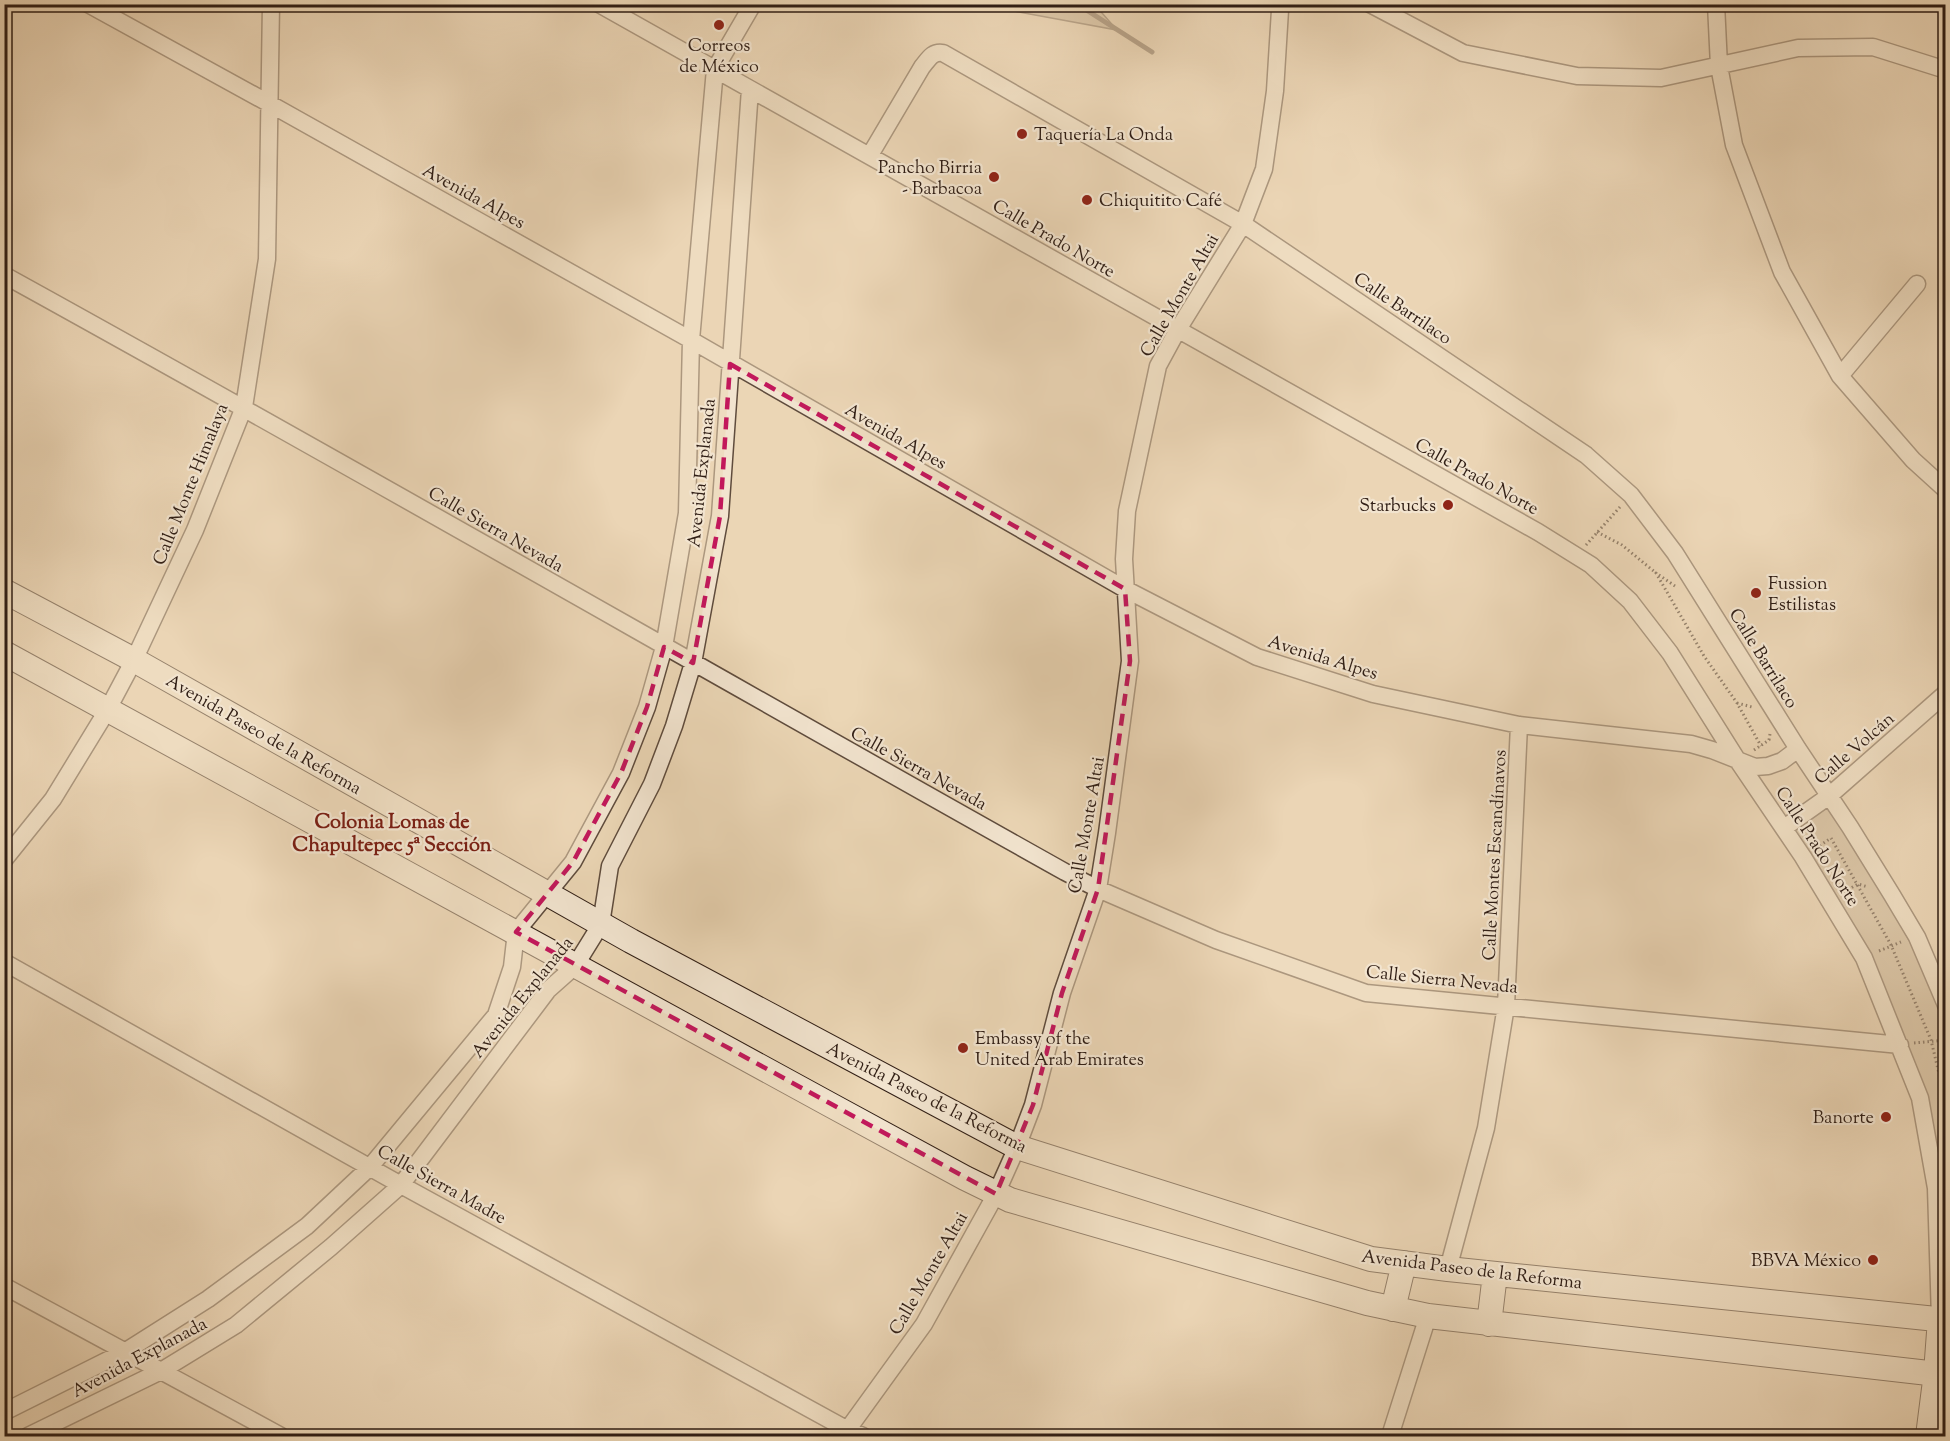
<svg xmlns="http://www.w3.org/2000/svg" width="1950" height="1441" font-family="'Sorts Mill Goudy',serif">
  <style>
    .green { fill: #cbb79a; stroke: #7e6a58; stroke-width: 1.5 }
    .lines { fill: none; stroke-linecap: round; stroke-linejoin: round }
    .stream { stroke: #7a6755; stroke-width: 5 }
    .street-casing { stroke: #5f4c3d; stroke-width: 19 }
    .secondary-casing { stroke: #301e15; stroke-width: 26 }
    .path { stroke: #301e15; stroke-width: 3; stroke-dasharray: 1.5 3; stroke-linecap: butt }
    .street { stroke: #f2e4cf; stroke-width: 16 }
    .secondary { stroke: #f2e4cf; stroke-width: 24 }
    .marked { fill: none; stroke: #c2185b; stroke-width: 4.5; stroke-dasharray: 12 8; stroke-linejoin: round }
    .poi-dot { fill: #8f2418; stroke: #f2e4cf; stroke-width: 2 }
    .labels { text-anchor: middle; stroke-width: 4.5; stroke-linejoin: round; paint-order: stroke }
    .poi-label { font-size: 18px; fill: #301e15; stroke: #f2e4cf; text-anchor: start }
    .street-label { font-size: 18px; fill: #301e15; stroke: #f2e4cf }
    .neighbourhood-label { font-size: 20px; font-weight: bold; fill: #7a1f14; stroke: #f2e4cf }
  </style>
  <rect width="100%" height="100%" fill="#ebd6b5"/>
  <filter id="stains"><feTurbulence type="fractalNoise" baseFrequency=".00333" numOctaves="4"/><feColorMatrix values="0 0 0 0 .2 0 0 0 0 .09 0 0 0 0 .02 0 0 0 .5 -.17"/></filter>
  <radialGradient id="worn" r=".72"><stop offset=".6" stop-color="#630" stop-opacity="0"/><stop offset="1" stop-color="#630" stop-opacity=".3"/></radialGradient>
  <!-- green -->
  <path class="green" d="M981,5H1095L1117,30Z
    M1829,796L1945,1005L1946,1317L1920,1098L1864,958L1784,828Z"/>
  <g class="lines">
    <!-- stream -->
    <path class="stream" d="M1077,4L1152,52"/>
    <defs>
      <path id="street" d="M88,4L270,104L691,340L1125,589L1257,657L1373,694L1519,725L1691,744L1712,750L1755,767L1768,766L1782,761L1798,749
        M599,4C912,179 1224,357 1538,532L1591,565L1630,601L1670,653L1738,761L1803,857L1864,958L1920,1098L1936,1188L1940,1319
        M1370,4L1463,53L1577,76L1661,78L1798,48L1873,47L1946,70
        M1716,4L1719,66L1734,145L1782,272L1840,376L1913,460L1946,490
        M870,155L922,67C928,60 932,51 943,53L1243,224L1586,455L1631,495L1675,553L1798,749L1850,827L1892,895L1917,937L1946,1005
        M4,275C360,471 711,674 1065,872L1098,889L1216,940L1366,993L1900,1045
        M1840,376L1917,284
        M1784,828L1829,796L1946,693
        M4,860L53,799L108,709L134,660L195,530L244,407L267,259L271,4
        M4,962L401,1185L848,1430L863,1436
        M1448,1269L1486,1128L1506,1006L1519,725
        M4,1286L281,1436
        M4,1412L126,1351L208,1299L307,1226L370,1167L496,1015L512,967L516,932L573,862L621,773L647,707L664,647L687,513L691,340L715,69L753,4
        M28,1436L161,1371L236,1325L331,1247L401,1185L548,990L575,966L601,924L610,866L652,784L674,726L693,663L720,516L750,89
        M843,1436L924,1324L996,1194L1017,1147L1033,1105L1062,993L1098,889L1107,833L1130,661L1124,559L1127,511L1158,366L1177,331L1243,224L1264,169L1275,91L1280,10L1282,4
        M1390,1436L1428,1316"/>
      <path id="secondary" d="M4,591L134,660L631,941L1017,1147L1371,1259L1448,1269L1946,1320
        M4,653C324,828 644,1004 965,1178L1010,1200L1367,1303L1428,1316L1946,1375
        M1393,1309L1404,1263
        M1489,1324L1495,1274
        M1928,1436L1936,1373L1940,1319"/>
    </defs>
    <!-- street casing -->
    <use href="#street" class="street-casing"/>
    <!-- secondary casing -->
    <use href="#secondary" class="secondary-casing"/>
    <!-- path -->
    <path class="path" d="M1597,532L1622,545L1656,573
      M1586,545L1620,507
      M1675,586L1656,573L1704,656L1737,703L1761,746
      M1737,703L1752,707
      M1754,750L1769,740L1770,734
      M1831,838L1891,945L1931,1040L1946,1103
      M1816,848L1831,838
      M1844,892L1858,884L1868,887
      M1879,951L1901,942
      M1914,1043L1946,1040"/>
    <!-- street -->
    <use href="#street" class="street"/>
    <!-- secondary -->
    <use href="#secondary" class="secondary"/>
  </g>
  <!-- marked area -->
  <path d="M0 0H1950V1441H0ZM730,364L1125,589L1130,661L1098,889L1062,993L1033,1105L996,1194L516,932L573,862L621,773L647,707L664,647L693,663L720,516Z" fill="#ebd6b5" fill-opacity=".55" fill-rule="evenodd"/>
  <path class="marked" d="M730,364L1125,589L1130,661L1098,889L1062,993L1033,1105L996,1194L516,932L573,862L621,773L647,707L664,647L693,663L720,516Z"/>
  <!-- markers -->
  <g class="poi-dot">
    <circle cx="719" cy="25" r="6"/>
    <circle cx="1022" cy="134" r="6"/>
    <circle cx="994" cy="177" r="6"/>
    <circle cx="1087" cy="200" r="6"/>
    <circle cx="1448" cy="505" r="6"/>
    <circle cx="1756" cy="593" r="6"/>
    <circle cx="963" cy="1048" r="6"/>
    <circle cx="1886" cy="1117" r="6"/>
    <circle cx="1873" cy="1260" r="6"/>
  </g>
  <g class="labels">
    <!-- poi labels -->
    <g class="poi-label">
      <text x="719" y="51" text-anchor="middle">Correos<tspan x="719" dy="21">de México</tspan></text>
      <text x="1034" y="140">Taquería La Onda</text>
      <text x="982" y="173" text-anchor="end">Pancho Birria<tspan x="982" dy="21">- Barbacoa</tspan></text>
      <text x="1099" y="206">Chiquitito Café</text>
      <text x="1436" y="511" text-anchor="end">Starbucks</text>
      <text x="1768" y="589">Fussion<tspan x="1768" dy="21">Estilistas</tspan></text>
      <text x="975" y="1044">Embassy of the<tspan x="975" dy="21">United Arab Emirates</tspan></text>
      <text x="1874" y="1123" text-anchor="end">Banorte</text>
      <text x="1861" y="1266" text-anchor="end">BBVA México</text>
    </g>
    <!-- street labels -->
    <g class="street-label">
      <text transform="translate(474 196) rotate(29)" y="6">Avenida Alpes</text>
      <text transform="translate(1054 238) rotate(30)" y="6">Calle Prado Norte</text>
      <text transform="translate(1179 295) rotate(-60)" y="6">Calle Monte Altai</text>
      <text transform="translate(1403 308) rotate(34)" y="6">Calle Barrilaco</text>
      <text transform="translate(896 436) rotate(30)" y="6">Avenida Alpes</text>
      <text transform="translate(701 473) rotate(-84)" y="6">Avenida Explanada</text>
      <text transform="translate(1477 476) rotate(29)" y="6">Calle Prado Norte</text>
      <text transform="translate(190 484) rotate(-68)" y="6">Calle Monte Himalaya</text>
      <text transform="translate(496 529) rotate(30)" y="6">Calle Sierra Nevada</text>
      <text transform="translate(1323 657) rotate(17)" y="6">Avenida Alpes</text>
      <text transform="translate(1764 658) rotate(58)" y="6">Calle Barrilaco</text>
      <text transform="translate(264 734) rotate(30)" y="6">Avenida Paseo de la Reforma</text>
      <text transform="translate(1854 748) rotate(-41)" y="6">Calle Volcán</text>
      <text transform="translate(919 768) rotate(29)" y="6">Calle Sierra Nevada</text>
      <text transform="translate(1086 825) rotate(-80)" y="6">Calle Monte Altai</text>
      <text transform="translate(1818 846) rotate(57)" y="6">Calle Prado Norte</text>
      <text transform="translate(1494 855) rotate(-87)" y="6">Calle Montes Escandínavos</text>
      <text transform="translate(1442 979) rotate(6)" y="6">Calle Sierra Nevada</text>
      <text transform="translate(522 997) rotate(-51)" y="6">Avenida Explanada</text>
      <text transform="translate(927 1097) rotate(27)" y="6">Avenida Paseo de la Reforma</text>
      <text transform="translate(442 1184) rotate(29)" y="6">Calle Sierra Madre</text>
      <text transform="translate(1472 1269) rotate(7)" y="6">Avenida Paseo de la Reforma</text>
      <text transform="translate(928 1273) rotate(-60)" y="6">Calle Monte Altai</text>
      <text transform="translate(139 1357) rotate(-28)" y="6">Avenida Explanada</text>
    </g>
    <!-- neighbourhood labels -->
    <g class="neighbourhood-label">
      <text x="392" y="828">Colonia Lomas de<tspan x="392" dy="23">Chapultepec 5ª Sección</tspan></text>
    </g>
  </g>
  <!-- margin -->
  <rect width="1950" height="1441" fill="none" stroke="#ebd6b5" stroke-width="24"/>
  <rect x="6" y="6" width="1938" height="1429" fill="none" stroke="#301e15" stroke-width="3"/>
  <rect x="12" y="12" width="1926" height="1417" fill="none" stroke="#301e15" stroke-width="1.5"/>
  <rect width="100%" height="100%" filter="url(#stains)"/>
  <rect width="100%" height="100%" fill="url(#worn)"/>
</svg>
